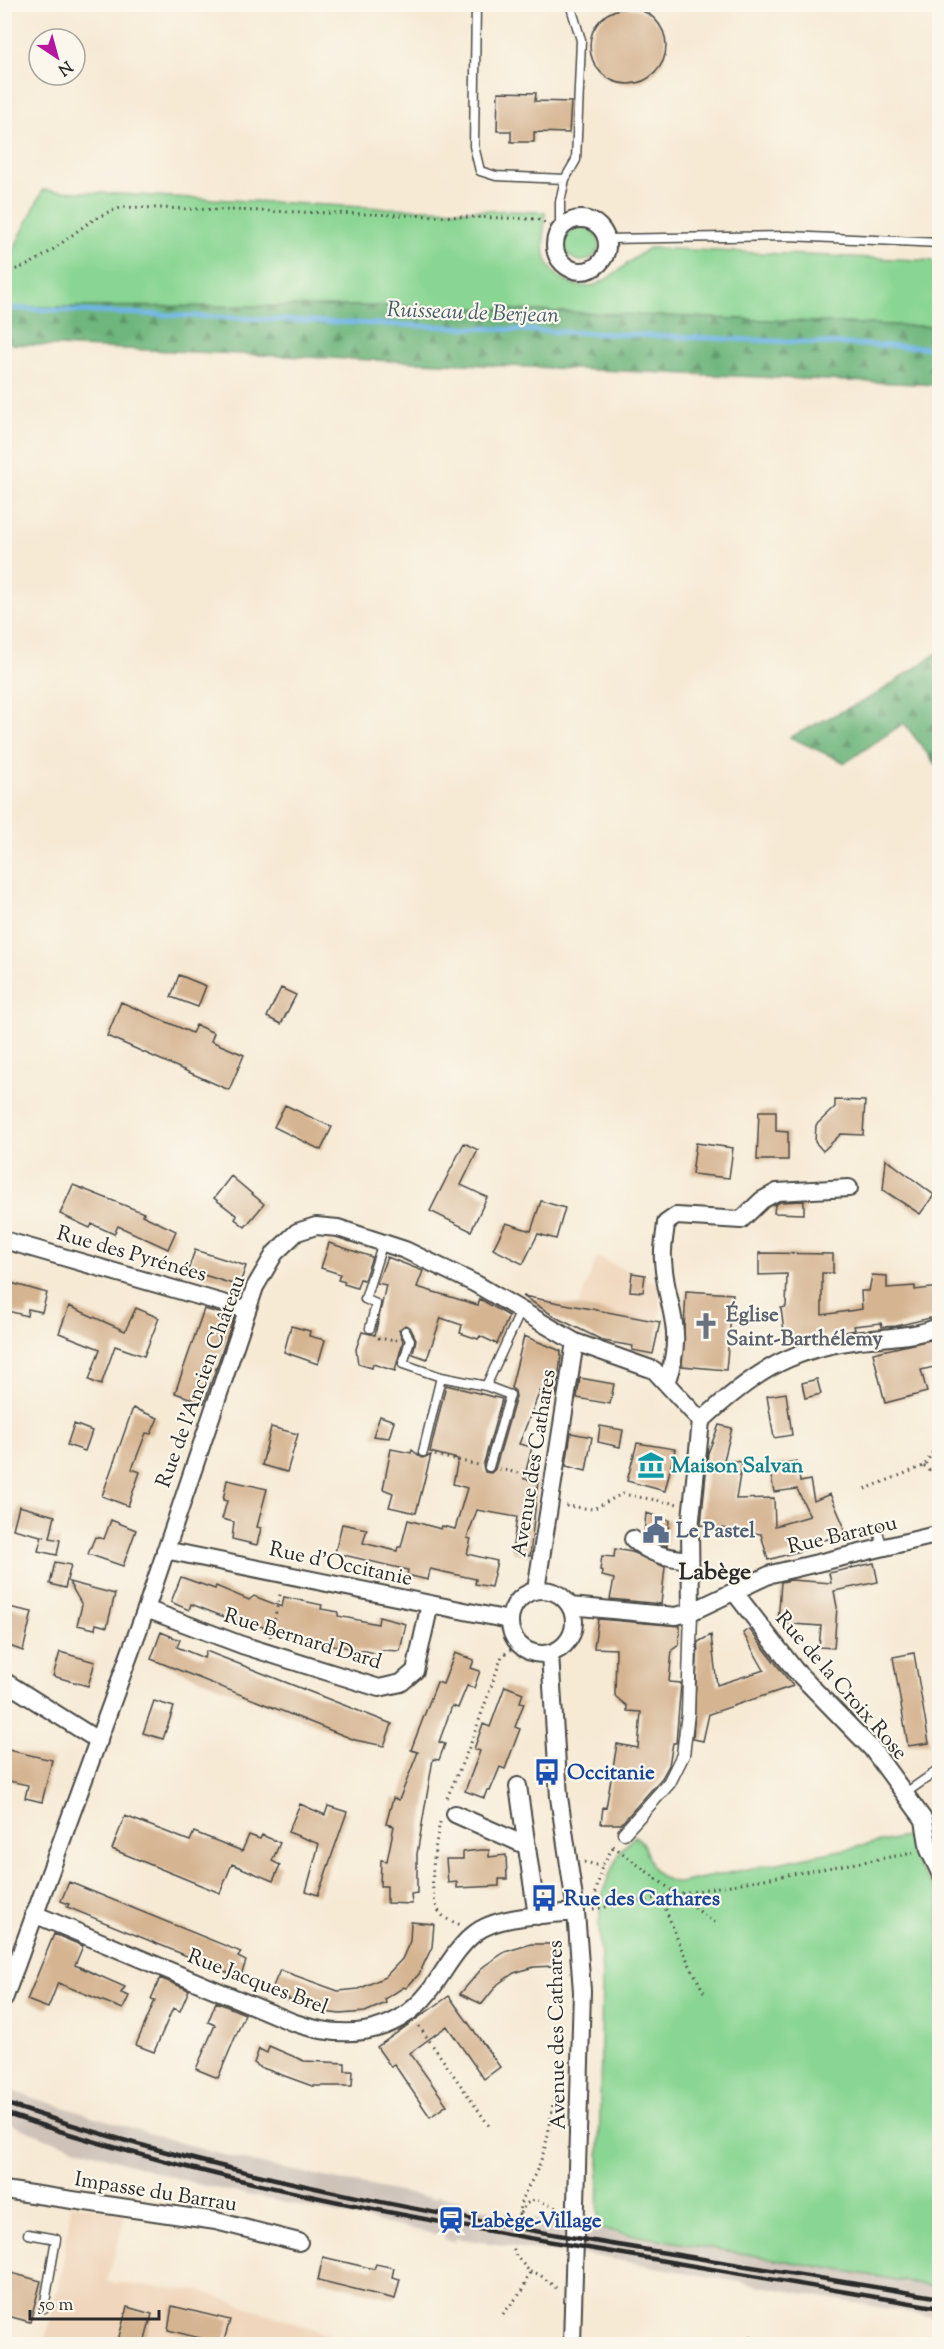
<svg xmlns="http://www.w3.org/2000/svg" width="944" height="2349" font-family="'Sorts Mill Goudy',serif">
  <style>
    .built { fill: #f0d6bc }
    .railway { fill: #cec2b9 }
    .grass { fill: #89d593; stroke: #5a805f; stroke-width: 1.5 }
    .forest { fill: url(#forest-firs); stroke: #4c7054; stroke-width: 1.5 }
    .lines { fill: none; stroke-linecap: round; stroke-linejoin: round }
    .stream { stroke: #6fb5e6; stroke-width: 5 }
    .building { fill: #d5b491 }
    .service-casing { stroke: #494844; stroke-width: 11 }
    .pedestrian-casing { stroke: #494844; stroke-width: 15 }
    .minor-casing { stroke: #494844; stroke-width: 20 }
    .path { stroke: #494844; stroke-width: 3; stroke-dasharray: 1.5 4.5; stroke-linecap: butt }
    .service { stroke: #fff; stroke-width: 8 }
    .pedestrian { stroke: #fff; stroke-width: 12 }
    .minor { stroke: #fff; stroke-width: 16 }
    .rail { stroke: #2b2b2b; stroke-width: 4.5 }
    .labels { text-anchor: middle; stroke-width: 4.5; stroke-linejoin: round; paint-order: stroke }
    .street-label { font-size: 21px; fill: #2b2b2b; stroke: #fbf7ec }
    .worship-label { font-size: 21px; font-weight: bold; fill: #5b616d; stroke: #fbf7ec; text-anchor: start }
    .culture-label { font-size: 21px; font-weight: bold; fill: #0d838f; stroke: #fbf7ec; text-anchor: start }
    .service-label { font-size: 21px; font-weight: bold; fill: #4e5e75; stroke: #fbf7ec; text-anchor: start }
    .transit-label { font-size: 21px; font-weight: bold; fill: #164399; stroke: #fbf7ec; text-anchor: start }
    .water-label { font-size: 22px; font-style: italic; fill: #435b6c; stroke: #fbf7ec }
    .quarter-label { font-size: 24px; font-weight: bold; fill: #2b2b2b; stroke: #fbf7ec }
  </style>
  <defs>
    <pattern id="forest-firs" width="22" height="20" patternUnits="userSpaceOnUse" patternTransform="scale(1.5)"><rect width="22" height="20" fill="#6eb67d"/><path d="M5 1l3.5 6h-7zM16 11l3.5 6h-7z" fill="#5b9467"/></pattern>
  </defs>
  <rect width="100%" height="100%" fill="#fbf7ec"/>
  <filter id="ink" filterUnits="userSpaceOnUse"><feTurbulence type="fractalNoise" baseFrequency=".0167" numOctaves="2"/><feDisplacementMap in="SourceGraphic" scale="12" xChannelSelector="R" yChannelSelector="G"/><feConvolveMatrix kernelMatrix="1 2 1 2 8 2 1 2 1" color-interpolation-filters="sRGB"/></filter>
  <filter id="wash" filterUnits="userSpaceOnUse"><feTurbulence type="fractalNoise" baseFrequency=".008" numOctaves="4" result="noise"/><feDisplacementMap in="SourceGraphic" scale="24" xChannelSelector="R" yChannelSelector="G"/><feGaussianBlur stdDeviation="1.35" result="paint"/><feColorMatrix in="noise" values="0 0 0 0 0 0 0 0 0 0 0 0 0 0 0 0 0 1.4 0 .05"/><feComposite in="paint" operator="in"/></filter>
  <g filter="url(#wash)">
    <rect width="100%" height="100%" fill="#f6ead5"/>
    <!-- built -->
    <path class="built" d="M597,1257L632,1273L645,1275V1281L659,1283L660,1322L653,1354L632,1350V1346L605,1341L574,1326L579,1305Z
      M71,2204L126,2212L107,2282L201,2291L356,2344H44L63,2266Z"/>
    <!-- railway -->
    <path class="railway" d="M4,2089L207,2151L269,2166L435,2199L436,2196L462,2200L461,2204L564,2225L939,2287V2318L595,2256L565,2251L562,2254L456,2238L455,2242L444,2240L445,2236L200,2185L48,2139L5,2122Z"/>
    <!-- grass -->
    <path class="grass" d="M43,190L384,208L545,212C545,226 542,245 546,259C552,277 576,291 595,285C614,278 631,259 649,248L939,261V327L411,306L5,307L4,269Z
      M565 244a17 17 0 1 1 34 0a17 17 0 1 1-34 0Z
      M915,1835L918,1866L939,1895V2287L598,2229L602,1977L599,1924L603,1892L610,1873L621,1850L635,1836C649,1845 646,1867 660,1876C665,1880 673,1881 679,1883Z"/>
    <!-- forest -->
    <path class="forest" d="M411,306L939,327V385L11,344L5,335V307Z
      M939,652V769L904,723L845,763L790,737L875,695Z"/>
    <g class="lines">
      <!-- stream -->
      <path class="stream" d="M4,308L940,348"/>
    </g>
    <g id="blocks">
      <!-- building -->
      <path class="building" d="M590 46a38 38 0 1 1 76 0a38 38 0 1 1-76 0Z
        M498,92L536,93L535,101L571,102L569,133L534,132V142H511V131H497Z
        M179,975L206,986L198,1007L171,997Z
        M281,988L296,995L281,1024L267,1017Z
        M121,1002L192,1033L196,1025L214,1033L211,1041L244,1055L229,1090L107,1036Z
        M835,1100L865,1101L863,1135L841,1134L823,1151L815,1142L816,1125L835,1107Z
        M285,1105L332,1127L321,1150L274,1127Z
        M759,1111H776V1131L788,1132V1160H757Z
        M464,1143L478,1150L461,1185L487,1197L471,1231L430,1211Z
        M696,1143L733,1148L729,1178L692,1174Z
        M886,1159L934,1195L920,1214L883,1190Z
        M231,1176L264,1204L245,1227L235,1219L237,1216L214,1198Z
        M73,1185L144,1213L142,1215L176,1231L168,1249L118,1226L114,1234L92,1224L90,1228L60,1214Z
        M541,1201L565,1208L556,1239L538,1234L523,1264L493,1249L506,1223L531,1231Z
        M804,1201V1214L774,1213L775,1205L780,1202Z
        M329,1243L372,1257L364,1280L360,1279L357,1288L344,1284L345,1282L338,1280L340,1274L321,1268Z
        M195,1250L246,1266L239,1286L188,1270Z
        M759,1253L833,1254V1273H822V1315L862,1309L861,1291H869L872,1275L887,1276V1288L915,1286V1290L939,1287V1316L896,1326L882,1327L881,1323L854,1326L855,1330L812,1339L811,1335L785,1339L781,1308L786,1307L787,1274L759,1275Z
        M387,1257L423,1271L417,1287L478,1305L480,1299L509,1316L497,1344L480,1336L478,1339L460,1333L462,1325L441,1318L427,1359L413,1354L416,1339L410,1327L405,1325L399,1330L403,1341L395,1371L373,1364L372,1368L358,1364L356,1349L362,1332L375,1335L386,1285L377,1283Z
        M632,1273L645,1275L643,1292L630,1291Z
        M4,1281L47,1293L42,1312L28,1309L27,1316L4,1310Z
        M686,1291L733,1294L726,1370L682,1366Z
        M523,1296L660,1322L653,1354L632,1350L633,1346L604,1341L557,1318Z
        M69,1306L125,1331L136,1308L159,1318L144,1356L115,1346L101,1385L89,1380L100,1349L59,1333Z
        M204,1309L234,1317L204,1403L175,1393Z
        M291,1326L310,1331L309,1336L325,1340L318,1364L284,1352Z
        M524,1336L561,1351V1357L556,1394L540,1391L519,1444L532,1447L524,1479L538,1481L530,1556L512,1552L517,1517L477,1510L467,1538L471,1539L467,1554L497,1561L491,1587L475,1584L476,1579L430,1569L428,1580L407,1575L408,1570L335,1553L342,1524L367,1529L363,1543L397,1551L398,1547H401L408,1520L441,1529L442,1526L455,1529L467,1488L453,1484L458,1459L430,1452L446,1385L502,1399L483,1466L485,1472L491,1473L495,1469L516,1397L515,1391L511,1388Z
        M939,1338L938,1366L921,1370L927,1392L885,1403L873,1353Z
        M580,1378L614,1384L610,1404L577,1398Z
        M817,1379L821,1394L805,1398L802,1383Z
        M786,1393L792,1435L774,1438L767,1396Z
        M133,1408L158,1418L151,1434L146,1433L132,1469L140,1472L128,1506L102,1496Z
        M380,1416L394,1421L389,1438L373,1436Z
        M74,1424L92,1431L85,1451L67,1445Z
        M719,1425L732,1428L724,1460L742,1462L736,1499L774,1498L775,1526L810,1516L797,1489L774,1492L769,1466L797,1461L800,1482L810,1480L814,1501L830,1494L843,1524L844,1535L820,1541L821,1545L768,1560L761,1534L701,1525L708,1453Z
        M600,1426L623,1430L620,1447L598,1442Z
        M271,1427L298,1434L287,1472L262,1465Z
        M571,1433L592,1437L586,1471L566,1466Z
        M637,1443L675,1449L665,1491L627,1481Z
        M391,1449L411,1453L412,1450L422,1458L431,1455L416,1513L389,1507L393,1493L383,1489Z
        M227,1480L267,1489L257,1527L261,1528L257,1545L232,1539L234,1522L222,1519L227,1501L223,1500Z
        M19,1506L55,1516L50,1538L60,1540L57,1555L38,1551L42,1536L45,1537L13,1529Z
        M646,1513L669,1520L667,1546L644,1535Z
        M111,1520L136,1530L123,1566L88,1554L95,1537L104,1539Z
        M615,1549L632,1552L665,1567L661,1604L610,1599L614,1579L602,1576L603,1571L600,1570L602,1556L614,1557Z
        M55,1562L71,1565L65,1588L50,1584Z
        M874,1563L878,1582L834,1591L837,1607L834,1648L819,1647L821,1626L778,1623L781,1582L791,1580L831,1583L829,1573Z
        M181,1577L215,1589L216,1586L249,1600L254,1596L282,1607L284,1597L322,1605L321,1609L338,1612V1616L378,1624L379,1617L406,1624L400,1651L382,1650L381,1654L322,1643L313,1641V1639L252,1624L250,1627L191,1604L189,1610L171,1602Z
        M69,1582L115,1594L107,1627L96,1624L95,1629L77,1625L82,1605Z
        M4,1606L32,1612L23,1651L4,1644Z
        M598,1619L680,1626L679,1645L672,1650L669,1682L681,1683L676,1743H673L669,1765L662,1778L621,1824H601L603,1807L606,1808L617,1744L638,1748L641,1712L627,1711V1706L615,1696L616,1649L594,1648Z
        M749,1629L793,1686L709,1714L703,1741L693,1739L698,1642L711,1635L717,1685L764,1670L743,1633Z
        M161,1632L180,1640L177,1647L204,1658L206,1651L392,1724L384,1746L355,1740L151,1659Z
        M60,1652L95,1662L88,1686L53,1676Z
        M455,1653L474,1660L471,1668L480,1671L474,1688L467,1686L458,1708L452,1706L439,1742L445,1744L439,1760L433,1759L417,1854V1893L411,1894L412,1904L387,1903V1886H380L381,1860L387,1861L394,1826L386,1824L393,1798L399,1800L418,1752L411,1750L437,1682L443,1684Z
        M914,1653L929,1743L908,1746L893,1657Z
        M505,1686L523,1693L520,1702L524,1703L515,1727L520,1729L505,1769L500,1767L490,1791L487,1790L484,1798L465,1791L480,1751L474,1749L483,1724L490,1727Z
        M154,1701L174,1707L163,1739L143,1733Z
        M4,1749L52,1760L42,1802L25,1798L28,1785L4,1780Z
        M300,1804L325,1815L328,1806L347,1812L318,1895L306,1891L319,1844L288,1832Z
        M125,1816L190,1841L194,1832L242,1851L249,1835L260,1839L262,1835L280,1843L272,1861L280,1865L273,1881L232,1864L220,1893L112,1849Z
        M480,1850H489V1857L506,1855L507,1879H499V1886L457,1888V1882L448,1883L446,1859H463V1852Z
        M69,1882L241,1952L238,1957L246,1961L241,1975L233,1971L231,1974L67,1907L69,1904L61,1901Z
        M411,1922L434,1924L432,1947L419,1974L406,1988L404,1987L385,1999L386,2003L365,2012L340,2014L316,2011L271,1991L280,1970L338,1991L359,1989L385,1977L402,1959L410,1941Z
        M54,1934L83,1946L75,1965L125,1987L121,1993L129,1996L123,2009L58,1983L48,2008L27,2000Z
        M531,1944H555L554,1966L534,1967L514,1973L498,1984L482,2004L460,1994L484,1966L505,1952Z
        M160,1978L189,1990L180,2011L173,2008L154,2052L136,2045L155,2000L151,1999Z
        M449,1996L500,2067L484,2079L447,2026L436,2034L410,2053L447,2105L430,2117L394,2064L391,2067L377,2047Z
        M216,2002L245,2014L218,2078L196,2069L215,2025L208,2022Z
        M269,2046L304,2061L345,2063V2071H353L352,2086H312L260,2067L254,2063L259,2049L267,2053Z
        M323,2257L374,2269L376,2264L394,2268L392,2277L400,2279L395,2299L318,2280Z
        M4,2271L41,2281L30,2322L4,2315Z
        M172,2306L230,2320L223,2344L168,2330Z
        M127,2307L152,2314L144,2344H117Z"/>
    </g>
  </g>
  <g filter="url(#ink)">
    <use href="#blocks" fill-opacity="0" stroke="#494844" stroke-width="1.5"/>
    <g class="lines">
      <defs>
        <path id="service" d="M476,4L474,146L480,171L496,176L565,179
          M560,231V202L565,179L576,160L581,40L570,4
          M606,239L789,236L940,243
          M370,1328L376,1304L365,1299L383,1242
          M405,1331L410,1340L403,1364L441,1377L486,1386
          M423,1452L441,1377
          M489,1467L510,1395L486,1386L521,1311
          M877,1529L883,1547
          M904,1794L937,1771
          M28,2234L56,2239L44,2308
          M749,2344L751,2341"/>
        <path id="pedestrian" d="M624,1833L669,1783L683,1755L688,1713L691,1612"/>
        <path id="minor" d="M555 245a26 26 0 1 1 52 0a26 26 0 1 1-52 0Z
          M4,1240L247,1310
          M666,1383C687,1327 666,1311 663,1260C662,1248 665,1235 666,1223L676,1216L741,1220L762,1200L777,1192L849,1188
          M701,1421C749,1377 786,1350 853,1341C881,1337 914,1338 940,1326
          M633,1539C650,1555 666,1557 689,1560
          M165,1550L509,1620
          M510 1622a32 32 0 1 1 64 0a32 32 0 1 1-64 0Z
          M536,1590L575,1342
          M735,1593L795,1670L872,1749L924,1820L929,1850L940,1873
          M570,1606L676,1616L691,1612L771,1574L940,1534
          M146,1609L242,1645L379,1688L401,1683L415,1671L430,1604
          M550,1654L559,1797L576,1912L582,1991L572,2344
          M4,1681L99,1741
          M518,1786L537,1916
          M455,1814L527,1846
          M34,1914L292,2022C342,2040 394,2037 429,1992C443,1974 456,1948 474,1934C496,1915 548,1915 576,1912
          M4,1999L146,1609L255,1287L275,1253L297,1232L316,1226L338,1228L405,1250L476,1284L575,1342L654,1370L701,1421L690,1528L691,1612
          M4,2190L216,2221L299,2242"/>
      </defs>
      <!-- service casing -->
      <use href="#service" class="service-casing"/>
      <!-- pedestrian casing -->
      <use href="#pedestrian" class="pedestrian-casing"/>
      <!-- minor casing -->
      <use href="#minor" class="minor-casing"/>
      <!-- path -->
      <path class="path" d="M4,272C52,265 79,216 125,207L537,219L549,225
        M378,1338L395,1341L397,1339
        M435,1455L478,1465
        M924,1466L940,1479
        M499,1469L537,1477
        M865,1489L924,1466L940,1440
        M566,1506L593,1509L622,1494L678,1504
        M270,1637L281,1591
        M447,1798L471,1743L502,1656L518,1644
        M440,1822C436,1843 424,1900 443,1916C447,1920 454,1922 460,1925
        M613,1846L715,1923
        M584,1862L602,1866
        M661,1898L682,1950L706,1996
        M593,1905L602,1866L615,1844
        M593,1909L913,1853
        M419,2026L490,2127
        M520,2213L526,2204L534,2199L559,2209
        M519,2215C519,2199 529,2187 536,2172C553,2136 551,2094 562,2056
        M530,2272L539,2274L556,2288
        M503,2314L523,2290L530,2272L516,2256L513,2247"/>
      <!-- service -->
      <use href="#service" class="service"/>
      <!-- pedestrian -->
      <use href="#pedestrian" class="pedestrian"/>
      <!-- minor -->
      <use href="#minor" class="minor"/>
      <!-- rail -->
      <path class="rail" d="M4,2103C307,2206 626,2244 940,2298
        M4,2113C187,2175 375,2212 565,2244C690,2265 815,2287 940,2308"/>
    </g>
  </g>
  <!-- icons -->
  <defs>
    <symbol id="church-bare" viewBox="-9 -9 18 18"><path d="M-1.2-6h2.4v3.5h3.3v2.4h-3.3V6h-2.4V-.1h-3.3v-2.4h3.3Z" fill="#6b7280" stroke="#fbf7ec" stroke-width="2.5" paint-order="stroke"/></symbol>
    <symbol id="museum-bare" viewBox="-9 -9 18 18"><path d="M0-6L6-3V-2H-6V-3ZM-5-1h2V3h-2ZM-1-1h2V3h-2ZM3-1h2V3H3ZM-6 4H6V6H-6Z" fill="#0f9aa8" stroke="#fbf7ec" stroke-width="2.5" paint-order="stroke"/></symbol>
    <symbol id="civic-bare" viewBox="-9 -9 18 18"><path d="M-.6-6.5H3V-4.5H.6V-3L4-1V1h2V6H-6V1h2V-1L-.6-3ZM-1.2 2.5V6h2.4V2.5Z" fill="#5c6f8a" stroke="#fbf7ec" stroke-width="2.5" paint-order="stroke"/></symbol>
    <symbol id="bus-bare" viewBox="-9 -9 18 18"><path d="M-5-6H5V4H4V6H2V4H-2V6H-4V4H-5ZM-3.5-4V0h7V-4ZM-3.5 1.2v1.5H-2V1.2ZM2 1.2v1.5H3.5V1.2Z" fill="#1a4fb4" stroke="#fbf7ec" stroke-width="2.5" paint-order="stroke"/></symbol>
    <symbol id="station-bare" viewBox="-9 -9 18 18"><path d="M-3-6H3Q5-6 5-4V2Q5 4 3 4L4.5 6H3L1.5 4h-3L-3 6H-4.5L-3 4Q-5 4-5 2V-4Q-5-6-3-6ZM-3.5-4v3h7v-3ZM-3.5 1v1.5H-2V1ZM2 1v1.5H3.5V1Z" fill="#1a4fb4" stroke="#fbf7ec" stroke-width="2.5" paint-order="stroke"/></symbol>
  </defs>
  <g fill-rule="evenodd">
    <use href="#church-bare" x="687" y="1307" width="38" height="38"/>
    <use href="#museum-bare" x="632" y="1446" width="38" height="38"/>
    <use href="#civic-bare" x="637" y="1511" width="38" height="38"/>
    <use href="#bus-bare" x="528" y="1753" width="38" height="38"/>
    <use href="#bus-bare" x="525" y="1879" width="38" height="38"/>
    <use href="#station-bare" x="432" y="2201" width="38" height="38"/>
  </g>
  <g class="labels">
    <!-- street labels -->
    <g class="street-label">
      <text transform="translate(132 1253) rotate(16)" y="7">Rue des Pyrénées</text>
      <text transform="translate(200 1381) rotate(-70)" y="7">Rue de l'Ancien Château</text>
      <text transform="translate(533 1463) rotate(-81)" y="7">Avenue des Cathares</text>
      <text transform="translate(842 1534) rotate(-13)" y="7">Rue Baratou</text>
      <text transform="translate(341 1563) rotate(12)" y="7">Rue d'Occitanie</text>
      <text transform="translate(303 1638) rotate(17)" y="7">Rue Bernard Dard</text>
      <text transform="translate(842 1685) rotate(49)" y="7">Rue de la Croix Rose</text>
      <text transform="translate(258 1981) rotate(21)" y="7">Rue Jacques Brel</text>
      <text transform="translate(556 2035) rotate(-91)" y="7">Avenue des Cathares</text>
      <text transform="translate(156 2191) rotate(9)" y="7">Impasse du Barrau</text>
    </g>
    <!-- worship labels -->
    <g class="worship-label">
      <text x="726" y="1321">Église<tspan x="726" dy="24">Saint-Barthélemy</tspan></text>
    </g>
    <!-- culture labels -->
    <g class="culture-label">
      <text x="671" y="1472">Maison Salvan</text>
    </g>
    <!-- service labels -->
    <g class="service-label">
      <text x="676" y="1537">Le Pastel</text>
    </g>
    <!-- transit labels -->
    <g class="transit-label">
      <text x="567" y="1779">Occitanie</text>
      <text x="564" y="1905">Rue des Cathares</text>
      <text x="471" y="2227">Labège-Village</text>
    </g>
    <!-- water labels -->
    <g class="water-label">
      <text transform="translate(473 311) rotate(2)" y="8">Ruisseau de Berjean</text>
    </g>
    <!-- quarter labels -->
    <g class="quarter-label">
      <text x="715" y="1579">Labège</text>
    </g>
  </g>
  <!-- margin -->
  <rect width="944" height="2349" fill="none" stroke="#fbf7ec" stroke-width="24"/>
  <!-- north arrow -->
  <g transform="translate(57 57) rotate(144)"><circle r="28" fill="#fbf7ec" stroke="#a8a59f" stroke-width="1.5"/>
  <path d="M0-4.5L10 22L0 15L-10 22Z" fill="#b5179e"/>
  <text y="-9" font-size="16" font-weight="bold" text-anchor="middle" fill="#2b2b2b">N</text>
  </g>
  <!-- scale -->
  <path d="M30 2310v9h129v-9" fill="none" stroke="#2b2b2b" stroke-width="3"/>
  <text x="39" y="2310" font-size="18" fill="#2b2b2b" stroke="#fbf7ec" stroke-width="4.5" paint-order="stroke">50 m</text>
</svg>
